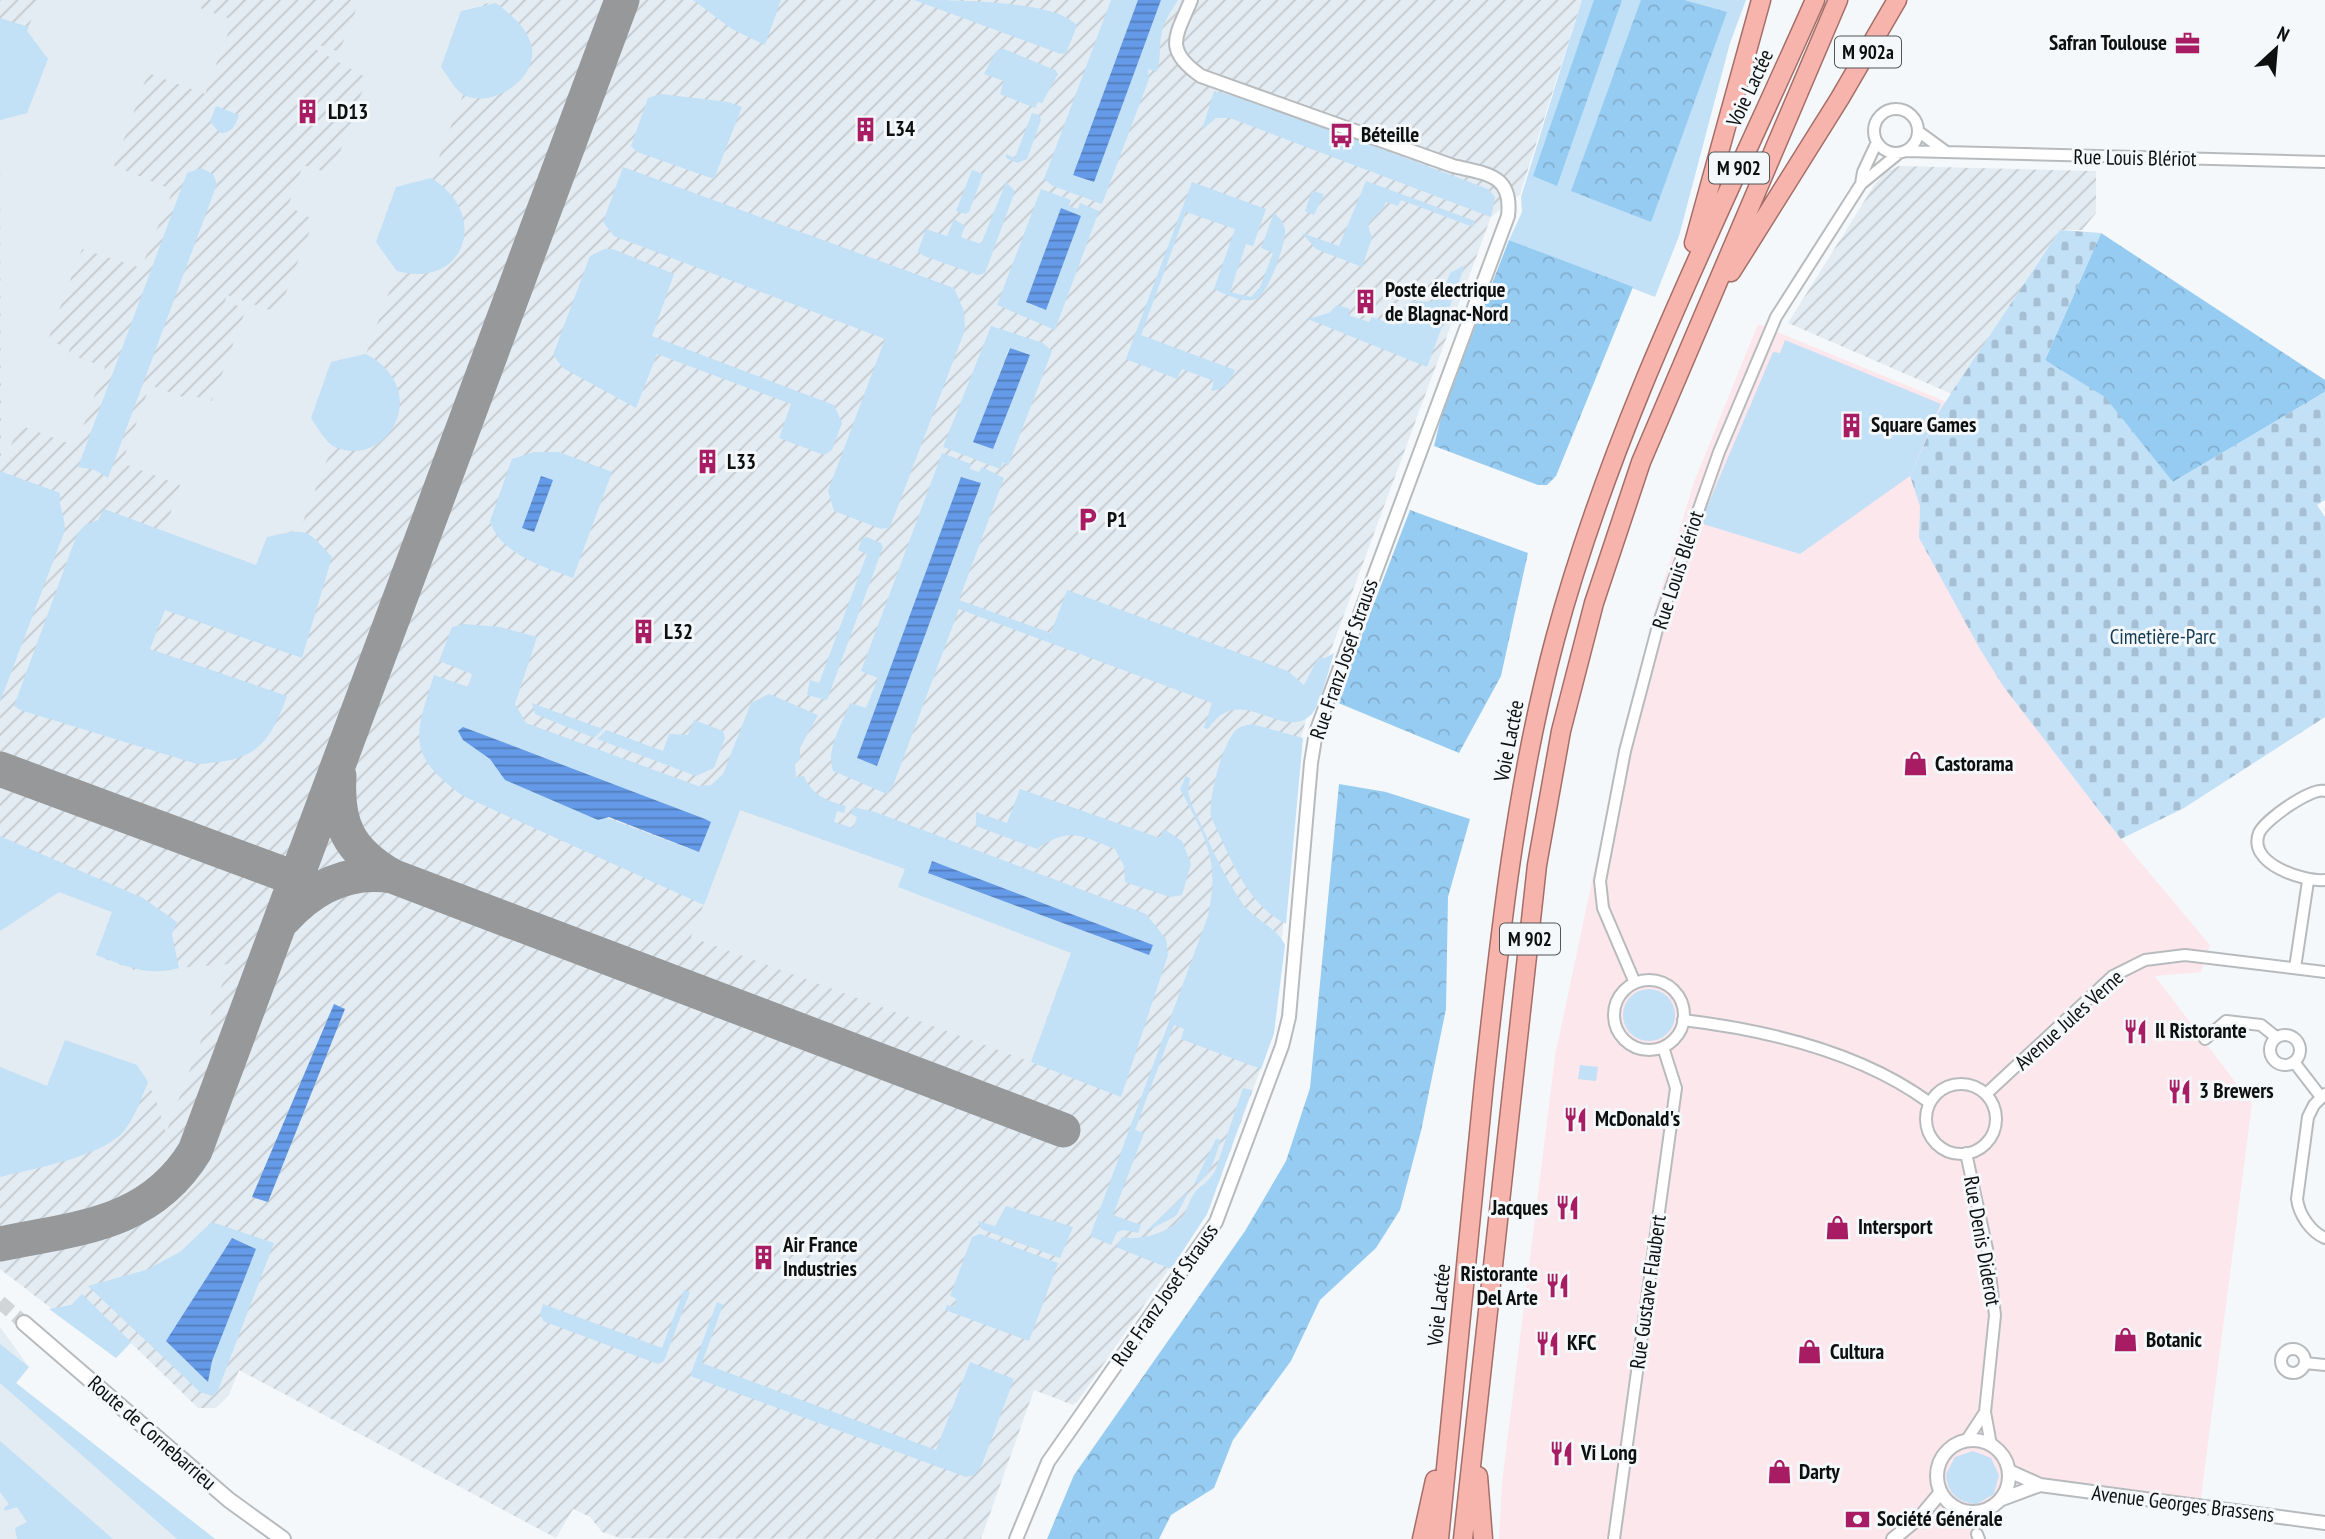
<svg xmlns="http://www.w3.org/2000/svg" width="2325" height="1539" font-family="'PT Sans Narrow',sans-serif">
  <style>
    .commercial { fill: #fce7ec }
    .industrial { fill: url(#industrial-furrows) }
    .built { fill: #e3ecf3 }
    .green { fill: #c2e0f6; fill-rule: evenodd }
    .forest { fill: url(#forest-crowns) }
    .cemetery { fill: url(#cemetery-stones) }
    .water { fill: url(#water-rules) }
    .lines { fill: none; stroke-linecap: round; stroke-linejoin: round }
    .taxiway { stroke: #969899; stroke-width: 35 }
    .secondary-tunnel { stroke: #d2d5d7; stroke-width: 14; stroke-dasharray: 14 7; stroke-linecap: butt }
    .minor-casing { stroke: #b8bbbd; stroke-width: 14 }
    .tertiary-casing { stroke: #b8bbbd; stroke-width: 16 }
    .secondary-casing { stroke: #b8bbbd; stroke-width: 18 }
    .trunk-casing { stroke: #a46e68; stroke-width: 21 }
    .minor { stroke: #fff; stroke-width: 10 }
    .tertiary { stroke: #fff; stroke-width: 12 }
    .secondary { stroke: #fff; stroke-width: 14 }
    .trunk { stroke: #f7b4ac; stroke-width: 18 }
    .labels { text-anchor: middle; stroke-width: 6; stroke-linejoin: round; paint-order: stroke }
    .shield { fill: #f5f8fa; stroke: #535556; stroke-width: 2 }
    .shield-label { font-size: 19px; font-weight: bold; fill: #0e0f0f }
    .poi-label { font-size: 21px; font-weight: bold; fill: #0e0f0f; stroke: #f5f8fa; text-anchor: start }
    .street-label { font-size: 21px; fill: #0e0f0f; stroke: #f5f8fa }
    .park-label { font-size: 21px; fill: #133b54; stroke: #f5f8fa }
  </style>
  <defs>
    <pattern id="industrial-furrows" width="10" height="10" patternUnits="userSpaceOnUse" patternTransform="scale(1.75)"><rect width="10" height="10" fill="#e3ecf3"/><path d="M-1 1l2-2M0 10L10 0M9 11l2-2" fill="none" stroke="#c2c9cf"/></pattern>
    <pattern id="forest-crowns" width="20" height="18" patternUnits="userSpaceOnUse" patternTransform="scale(1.75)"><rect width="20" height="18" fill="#97ccf2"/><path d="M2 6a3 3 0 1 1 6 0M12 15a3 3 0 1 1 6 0" fill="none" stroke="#81aece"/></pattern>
    <pattern id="cemetery-stones" width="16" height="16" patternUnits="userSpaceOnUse" patternTransform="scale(1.75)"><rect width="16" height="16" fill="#c2e0f6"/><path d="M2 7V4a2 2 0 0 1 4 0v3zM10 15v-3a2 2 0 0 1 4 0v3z" fill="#a6bfd2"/></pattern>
    <pattern id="water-rules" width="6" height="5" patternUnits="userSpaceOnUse" patternTransform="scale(1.75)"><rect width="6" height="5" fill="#649ae7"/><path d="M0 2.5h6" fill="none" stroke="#517cba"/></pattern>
  </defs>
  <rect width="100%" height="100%" fill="#f5f8fa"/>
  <!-- commercial -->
  <path class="commercial" d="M1758,324L1947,402L1910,476L1920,505L1919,538L2003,686L2121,839L2210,945L2201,972L2155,976L2252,1104L2200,1505L2040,1485L2002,1499L1982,1511L1979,1539H1499L1502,1483L1555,1056L1597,857L1656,606L1694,482Z"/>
  <!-- industrial -->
  <path class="industrial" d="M0,0H1582L1520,194L1491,217L1308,712L1298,749L1274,1033L1207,1214L1078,1401L1073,1405L1034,1390L981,1539L620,1538L602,1532L590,1517L573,1509L556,1538L239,1370L229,1395L216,1408H198L131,1343L116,1358L0,1269Z
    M1899,166L2096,171V213L2082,230H2060L1952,394L1788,323L1875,184L1886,172Z"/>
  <!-- built -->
  <path class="built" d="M39,0H200V8L233,20L205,94L148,73L114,166L173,190L141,268L82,249L48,340L70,349L68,354L105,367L76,446L19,425L1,471L0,120L27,113L48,59L27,31Z
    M360,0H497L461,12L441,67L463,95L431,178L396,187L376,242L397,271L366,354L331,362L311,418L332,447L300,529L267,538L256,565L164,532L180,485L122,463L150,385L188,399L190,395L212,401L246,309L225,301L227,295L278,313L314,220L288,206L303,165L332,174L367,78L315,49L317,44L339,52Z
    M740,810L905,869L898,887L1071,953L1031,1062L691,937Z
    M59,892L112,912L96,956L137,971L230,964L166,1133L155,1097L137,1065L105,1055L47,1086L0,1067V931Z
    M0,1327L29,1367L16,1383L215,1539H0Z"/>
  <!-- green -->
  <path class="green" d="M693,0H781L765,45L732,29Z
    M914,0C950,0 1058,0 1077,26L1066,53L1061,54Z
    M1111,0H1138L1073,174L1093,182L1161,0H1178C1171,11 1162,24 1161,37C1159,50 1161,59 1157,72L1148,69L1149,79L1102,204L1053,186L1044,179Z
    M1582,0H1746L1730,43L1679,236L1655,297L1509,240L1522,212L1521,197Z
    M496,3C511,15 529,28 532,49C536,80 493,107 466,96C456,92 448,76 441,67L461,11Z
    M0,18L29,27L27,31L48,59L27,113L0,120Z
    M1004,49L1055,70L1058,74L1042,103L1038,102L1035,108L1000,94L1004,81L984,74L997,50Z
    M1214,91L1255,101L1488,189L1495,197L1491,217L1230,118H1216L1202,130Z
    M661,94L728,102L742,107L714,179L637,152L631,146L648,98Z
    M216,106L239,115C235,126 232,133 220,133L210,122Z
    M1032,113L1039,115L1041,120L1027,159L1017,163L1006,158V154L1015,158Z
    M623,167L954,288L964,311L965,330L890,527L881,529L834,511L828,491L885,339L614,236L603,222Z
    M201,168L213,174L217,184L108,478L95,470L78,467L187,173Z
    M972,170L983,174L969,212L965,214L956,211Z
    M431,178C491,214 465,290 397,271L376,242L396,187Z
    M1366,181L1475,221L1473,227L1401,200L1398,206L1386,202C1382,213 1373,215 1368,225L1372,238L1362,267L1316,249L1302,233L1339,246Z
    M1006,182L1015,191L985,273L978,275L924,256L918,251L926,229L947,236L954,219L965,226L961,237L981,244Z
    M1192,182L1266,209L1253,246L1246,244L1230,292L1251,297L1260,287L1273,253L1261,248L1274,213C1280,218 1284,222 1285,230C1286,244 1268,294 1256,299C1242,304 1226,294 1214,289L1235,229L1186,212L1141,335L1235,370C1230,382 1224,390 1211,391L1214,381L1182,369L1177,379L1126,359Z
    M1041,189L1071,200L1069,206L1078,209L1080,203L1099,211L1055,330L997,305ZM1061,209L1045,310L1026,302Z
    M1312,191L1324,194L1314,215L1305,211Z
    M604,249H613L674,274L652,336L834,405L842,423L832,450L824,455L779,438L791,404L657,354L636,408L563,368L553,355L590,256Z
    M1465,265L1427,367L1308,319L1329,313L1337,305L1350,309L1348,315L1369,322L1372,317L1394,325L1401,310L1412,301L1433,302L1436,293L1442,295L1450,273Z
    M991,326L1043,343L1052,351L1008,466L1003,462L1000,469L943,447ZM1009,348L1030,356L974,442Z
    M1785,340L1941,404L1910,476L1800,554L1700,523L1773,352L1780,353Z
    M366,354C434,390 387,470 335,447C326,443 317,427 311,418L331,362Z
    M534,452H559L612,472L573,578C544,567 500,554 490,521L512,459Z
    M942,453L971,464L970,469L979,472L982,467L1004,478L959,600L1051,633L1067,590L1288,671L1304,685L1318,658H1325L1334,653C1330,666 1320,705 1312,714C1282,744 1241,679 1208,729L1204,728L1212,703L959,609L894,783L887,794L833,771C825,750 843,722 850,703L866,708L878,678L861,671ZM962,477L981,484L877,766L857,758Z
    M0,471L60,493C58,506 65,516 65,530L0,702Z
    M104,509L256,565L267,537C306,528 306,528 332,557L302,658L165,610L150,649L287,696C268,748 254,761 197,764L20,710L14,706L77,534L85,525L98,520Z
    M867,537L881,543L883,547L827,700L807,695L810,680L819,683L867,554L858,550L862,539Z
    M463,624L500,627L537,637L515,704L526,723L698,786L711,785L723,774L751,703L769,694L818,715L800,748V759L795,764L796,777L804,776C812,795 827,801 846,806L844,813L837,811L834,822L853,828L857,817L851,814L853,807L875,812L1146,914L1166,939L1168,955L1121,1097L1031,1062L1071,953L898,887L905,869L740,810L704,905L463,796C405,754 415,736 434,675L468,687L472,674L439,661L452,627ZM490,759L698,852L505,780ZM933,862L1149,955L928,873Z
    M532,703L537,705L603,729L594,738L535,714Z
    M694,720L723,731L725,738L714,768L696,776L597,739L606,730L663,751L669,734L688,735Z
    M1252,724L1303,738L1286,924C1245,903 1230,856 1211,817C1208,799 1222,744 1236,730C1240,726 1247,725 1252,724Z
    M1186,776L1190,778L1188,791L1191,803C1206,835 1221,871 1240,900C1252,919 1276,926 1285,945L1274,1033L1261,1069L1181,1039L1184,1029L1174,1025L1135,1130L1144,1133L1113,1215L1141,1225L1138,1233L1124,1230L1117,1232L1111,1245L1090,1236L1208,916C1220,859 1206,839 1180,789Z
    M1020,789L1160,838L1164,829L1182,841L1191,864L1182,895L1170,897L1125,882L1124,866L1115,849C1080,836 1070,826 1037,849L976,826V812L1007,823Z
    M0,836L143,898L177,922L172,934L179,968C148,977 125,966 96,955L112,912L59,892L0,931Z
    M1623 1015a26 26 0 1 1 52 0a26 26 0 1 1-52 0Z
    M65,1040L137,1065L148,1082C141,1099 135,1117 124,1131C102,1157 32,1169 0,1177V1067L47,1086Z
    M1580,1065L1598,1067L1596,1081L1578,1079Z
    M1243,1088L1252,1090L1207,1214L1171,1269L1116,1247L1122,1237C1140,1241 1171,1233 1183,1216C1188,1208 1190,1198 1196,1191C1203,1184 1209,1181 1215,1171Z
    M1216,1139L1221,1140C1215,1155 1211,1180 1194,1184Z
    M1189,1191L1176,1216L1145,1232Z
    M1006,1206L1073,1227L1060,1258L981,1229L978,1221L995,1226Z
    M212,1222L274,1243L218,1390L212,1396L200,1392L88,1286L146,1270L180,1252ZM231,1239L208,1381L167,1341Z
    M980,1234L1058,1263L1029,1341L945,1310L947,1305L954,1307L957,1299L950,1296L972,1237Z
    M684,1290L690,1292L664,1361L658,1364L543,1321L540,1314L543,1304L662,1348Z
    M82,1294L131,1342L116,1358L49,1309L71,1305Z
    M717,1302L723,1305L702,1363L936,1450L970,1362L1014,1379L981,1467L974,1475L966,1477L690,1376Z
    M0,1344L29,1367L16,1383L215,1539H177L0,1383Z
    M0,1441L113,1539H17L15,1528L27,1522L17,1507L5,1511L4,1508L9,1504L0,1492Z
    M1973,1451L1991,1458L1999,1475L1994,1494L1977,1504C1958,1503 1947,1493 1946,1474L1955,1457Z"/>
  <!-- forest -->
  <path class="forest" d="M1594,0H1622L1557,186L1533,176Z
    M1641,0H1684L1727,12L1651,222L1571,191Z
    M2101,233L2325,380V392L2173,482L2045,360Z
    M1509,240L1633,287L1556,476L1547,485H1538L1434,446L1443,409Z
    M1410,510L1528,553L1501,676L1459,753L1336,702Z
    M1339,784L1386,792L1470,819L1448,897L1446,1009L1421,1131L1400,1210L1376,1248L1320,1300L1291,1361L1233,1440L1214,1488L1171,1515L1159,1539H1047L1074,1475L1245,1231L1286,1161L1310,1088Z"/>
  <!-- cemetery -->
  <path class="cemetery" d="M2060,230L2101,233L2045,360L2105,397L2173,482L2325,392V500L2317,505L2325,517V717L2184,808L2121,839L2003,686L1980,649L1919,538L1920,506L1910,476L1938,413Z"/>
  <!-- water -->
  <path class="water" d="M1138,0H1161L1094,182L1073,175Z
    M1061,208L1081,216L1046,310L1026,302Z
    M1010,348L1030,355L993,449L973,442Z
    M541,476L553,480L534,532L522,528Z
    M961,477L981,483L877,766L857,758Z
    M463,727L705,819L711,822L699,852L609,817L598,820L505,780L490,759L463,740L458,731Z
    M932,861L1153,945L1149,955L928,873Z
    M334,1004L345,1009L268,1202L252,1197Z
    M232,1238L256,1249L212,1361L208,1382L166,1341Z"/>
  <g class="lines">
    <!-- taxiway -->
    <path class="taxiway" d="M0,769L297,879
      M339,776C336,825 349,851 392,876L1063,1130
      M284,919C313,887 349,869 392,876
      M0,1244C78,1228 150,1225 195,1151L622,0"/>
    <!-- secondary-tunnel -->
    <path class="secondary-tunnel" d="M0,1302L24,1323"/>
    <defs>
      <path id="minor" d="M1874 131a22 22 0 1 1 44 0a22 22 0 1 1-44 0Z
        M1919,132L1945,151
        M1877,142L1863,172L1861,184L1899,153
        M1906,151L2325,162
        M2325,791C2311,787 2265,820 2259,833C2247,864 2304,882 2325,880
        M2295,968L2308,881
        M1614 1015a35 35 0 1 1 70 0a35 35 0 1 1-70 0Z
        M1635,983L1603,908L1600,881L1625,751L1659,622L1719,452L1776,317L1861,184
        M1683,1020C1767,1030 1861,1052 1930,1103
        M2270 1050a15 15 0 1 1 30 0a15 15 0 1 1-30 0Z
        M2205,1039L2226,1021L2261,1025L2276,1037
        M2294,1062L2321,1097
        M1926 1119a35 35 0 1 1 70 0a35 35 0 1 1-70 0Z
        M1986,1094L2113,976L2145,960L2185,955L2325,972
        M2325,1094L2314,1105L2308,1117L2297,1199C2299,1215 2311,1232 2325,1238
        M1966,1153L1987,1249L1995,1315L1985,1412L1991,1445
        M2281 1361a12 12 0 1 1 24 0a12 12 0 1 1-24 0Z
        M2305,1363L2325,1365
        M1966,1441L1985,1412
        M1977,1534L1979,1539
        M1614,1539L1676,1088L1663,1047"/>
      <path id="tertiary" d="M1937 1476a36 36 0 1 1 72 0a36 36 0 1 1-72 0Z
        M2009,1471L2040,1485L2325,1523
        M2002,1499L2040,1485
        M1016,1539L1048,1462L1216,1222L1282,1046L1289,1017L1311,763L1316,732L1508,216C1513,174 1486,174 1453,166L1201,76C1162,49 1177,35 1191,0
        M1893,1539L1921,1516L1941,1492"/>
      <path id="secondary" d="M24,1323L229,1500L283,1539"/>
      <path id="trunk" d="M1694,243L1761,0
        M1731,272L1840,98L1897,0
        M1478,1476L1483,1539
        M1422,1539L1435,1480
        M1439,1539C1454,1387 1469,1235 1484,1083C1500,934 1516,785 1555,639C1615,416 1722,211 1815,0
        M1463,1539L1537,865L1561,731L1594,603L1641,462L1838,0"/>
    </defs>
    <!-- minor casing -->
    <use href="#minor" class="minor-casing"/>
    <!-- tertiary casing -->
    <use href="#tertiary" class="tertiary-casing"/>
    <!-- secondary casing -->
    <use href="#secondary" class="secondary-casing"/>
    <!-- trunk casing -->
    <use href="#trunk" class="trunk-casing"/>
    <!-- minor -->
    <use href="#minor" class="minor"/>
    <!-- tertiary -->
    <use href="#tertiary" class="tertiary"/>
    <!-- secondary -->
    <use href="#secondary" class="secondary"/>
    <!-- trunk -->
    <use href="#trunk" class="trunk"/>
  </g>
  <!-- icons -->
  <defs>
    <symbol id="office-bare" viewBox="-9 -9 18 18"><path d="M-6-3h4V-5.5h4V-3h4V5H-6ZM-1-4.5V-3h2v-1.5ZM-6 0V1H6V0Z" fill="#a71c62" stroke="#f5f8fa" stroke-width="2.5" paint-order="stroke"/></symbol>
    <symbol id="building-bare" viewBox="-9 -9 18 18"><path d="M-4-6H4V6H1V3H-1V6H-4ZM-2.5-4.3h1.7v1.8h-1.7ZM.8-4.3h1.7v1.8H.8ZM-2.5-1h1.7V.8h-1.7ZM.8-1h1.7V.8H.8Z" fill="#a71c62" stroke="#f5f8fa" stroke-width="2.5" paint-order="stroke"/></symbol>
    <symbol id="bus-bare" viewBox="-9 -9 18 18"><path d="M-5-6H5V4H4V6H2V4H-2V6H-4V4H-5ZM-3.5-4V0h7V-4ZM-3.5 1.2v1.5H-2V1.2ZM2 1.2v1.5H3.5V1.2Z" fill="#a71c62" stroke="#f5f8fa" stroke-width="2.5" paint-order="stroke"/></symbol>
    <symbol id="parking-bare" viewBox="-9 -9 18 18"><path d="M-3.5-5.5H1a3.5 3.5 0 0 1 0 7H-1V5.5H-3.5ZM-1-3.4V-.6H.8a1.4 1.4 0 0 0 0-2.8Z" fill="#a71c62" stroke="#f5f8fa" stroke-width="2.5" paint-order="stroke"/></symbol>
    <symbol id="shop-bare" viewBox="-9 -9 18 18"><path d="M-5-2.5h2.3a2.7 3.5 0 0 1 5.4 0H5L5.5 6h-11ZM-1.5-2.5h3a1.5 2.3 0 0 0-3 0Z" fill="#a71c62" stroke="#f5f8fa" stroke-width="2.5" paint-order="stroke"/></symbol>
    <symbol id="restaurant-bare" viewBox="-9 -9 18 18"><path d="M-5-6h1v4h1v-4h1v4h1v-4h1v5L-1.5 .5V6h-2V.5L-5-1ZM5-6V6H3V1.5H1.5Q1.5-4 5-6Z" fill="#a71c62" stroke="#f5f8fa" stroke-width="2.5" paint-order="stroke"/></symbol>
    <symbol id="bank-bare" viewBox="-9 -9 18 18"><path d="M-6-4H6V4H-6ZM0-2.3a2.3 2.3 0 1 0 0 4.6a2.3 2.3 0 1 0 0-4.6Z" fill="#a71c62" stroke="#f5f8fa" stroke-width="2.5" paint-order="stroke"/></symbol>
  </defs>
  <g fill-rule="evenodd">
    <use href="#office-bare" x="2170" y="26" width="35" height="35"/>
    <use href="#building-bare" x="290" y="94" width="35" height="35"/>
    <use href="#building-bare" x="848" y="112" width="35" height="35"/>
    <use href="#bus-bare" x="1324" y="118" width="35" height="35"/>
    <use href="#building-bare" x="1348" y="284" width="35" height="35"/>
    <use href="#building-bare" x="1834" y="408" width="35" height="35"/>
    <use href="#building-bare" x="690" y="444" width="35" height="35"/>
    <use href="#parking-bare" x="1070" y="502" width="35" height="35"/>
    <use href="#building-bare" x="626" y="614" width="35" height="35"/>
    <use href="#shop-bare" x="1898" y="746" width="35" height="35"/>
    <use href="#restaurant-bare" x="2118" y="1014" width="35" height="35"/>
    <use href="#restaurant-bare" x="2162" y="1074" width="35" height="35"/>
    <use href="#restaurant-bare" x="1558" y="1102" width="35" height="35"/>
    <use href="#restaurant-bare" x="1550" y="1190" width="35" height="35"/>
    <use href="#shop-bare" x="1820" y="1210" width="35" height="35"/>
    <use href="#building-bare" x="746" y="1240" width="35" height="35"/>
    <use href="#restaurant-bare" x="1540" y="1268" width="35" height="35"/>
    <use href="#shop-bare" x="2108" y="1322" width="35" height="35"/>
    <use href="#restaurant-bare" x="1530" y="1326" width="35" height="35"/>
    <use href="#shop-bare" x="1792" y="1334" width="35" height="35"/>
    <use href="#restaurant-bare" x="1544" y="1436" width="35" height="35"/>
    <use href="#shop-bare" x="1762" y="1454" width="35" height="35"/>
    <use href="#bank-bare" x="1840" y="1502" width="35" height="35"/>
  </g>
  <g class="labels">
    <!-- shield labels -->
    <g class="shield">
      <rect x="1835" y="36.5" width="66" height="31" rx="5"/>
      <rect x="1709" y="152.5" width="60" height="31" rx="5"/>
      <rect x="1500" y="923.5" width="60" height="31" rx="5"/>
    </g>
    <g class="shield-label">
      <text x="1868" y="59">M 902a</text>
      <text x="1739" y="175">M 902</text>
      <text x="1530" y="946">M 902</text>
    </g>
    <!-- poi labels -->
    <g class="poi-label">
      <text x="2167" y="50" text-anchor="end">Safran Toulouse</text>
      <text x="328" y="119">LD13</text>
      <text x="886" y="136">L34</text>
      <text x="1361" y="142">Béteille</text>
      <text x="1385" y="297">Poste électrique<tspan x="1385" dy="24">de Blagnac-Nord</tspan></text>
      <text x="1871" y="432">Square Games</text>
      <text x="727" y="469">L33</text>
      <text x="1107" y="527">P1</text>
      <text x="664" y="639">L32</text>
      <text x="1935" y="771">Castorama</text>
      <text x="2155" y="1038">Il Ristorante</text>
      <text x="2199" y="1098">3 Brewers</text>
      <text x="1595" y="1126">McDonald's</text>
      <text x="1548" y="1215" text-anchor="end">Jacques</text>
      <text x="1858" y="1234">Intersport</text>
      <text x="783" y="1252">Air France<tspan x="783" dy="24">Industries</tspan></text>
      <text x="1538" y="1281" text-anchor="end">Ristorante<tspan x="1538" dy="24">Del Arte</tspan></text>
      <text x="2146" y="1347">Botanic</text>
      <text x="1567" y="1350">KFC</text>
      <text x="1830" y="1359">Cultura</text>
      <text x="1581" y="1460">Vi Long</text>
      <text x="1799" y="1479">Darty</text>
      <text x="1877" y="1526">Société Générale</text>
    </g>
    <!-- street labels -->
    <g class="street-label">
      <text transform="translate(1750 88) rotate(-65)" y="7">Voie Lactée</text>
      <text transform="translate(2135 158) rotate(1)" y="7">Rue Louis Blériot</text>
      <text transform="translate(1678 570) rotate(-72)" y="7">Rue Louis Blériot</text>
      <text transform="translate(1344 659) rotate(-71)" y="7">Rue Franz Josef Strauss</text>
      <text transform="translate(1509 741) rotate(-79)" y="7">Voie Lactée</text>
      <text transform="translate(2069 1020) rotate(-42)" y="7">Avenue Jules Verne</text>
      <text transform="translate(1982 1241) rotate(80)" y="7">Rue Denis Diderot</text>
      <text transform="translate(1648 1292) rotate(-82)" y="7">Rue Gustave Flaubert</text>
      <text transform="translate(1165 1295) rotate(-55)" y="7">Rue Franz Josef Strauss</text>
      <text transform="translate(1439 1305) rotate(-84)" y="7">Voie Lactée</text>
      <text transform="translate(152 1433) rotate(41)" y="7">Route de Cornebarrieu</text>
      <text transform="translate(2183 1504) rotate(7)" y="7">Avenue Georges Brassens</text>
    </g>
    <!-- park labels -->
    <g class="park-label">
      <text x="2163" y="644">Cimetière-Parc</text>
    </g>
  </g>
  <!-- north arrow -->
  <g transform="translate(2276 49) rotate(26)" stroke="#f5f8fa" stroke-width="5" paint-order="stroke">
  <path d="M0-5L12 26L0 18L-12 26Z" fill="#0e0f0f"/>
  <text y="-10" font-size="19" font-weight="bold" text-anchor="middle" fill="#0e0f0f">N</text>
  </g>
</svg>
